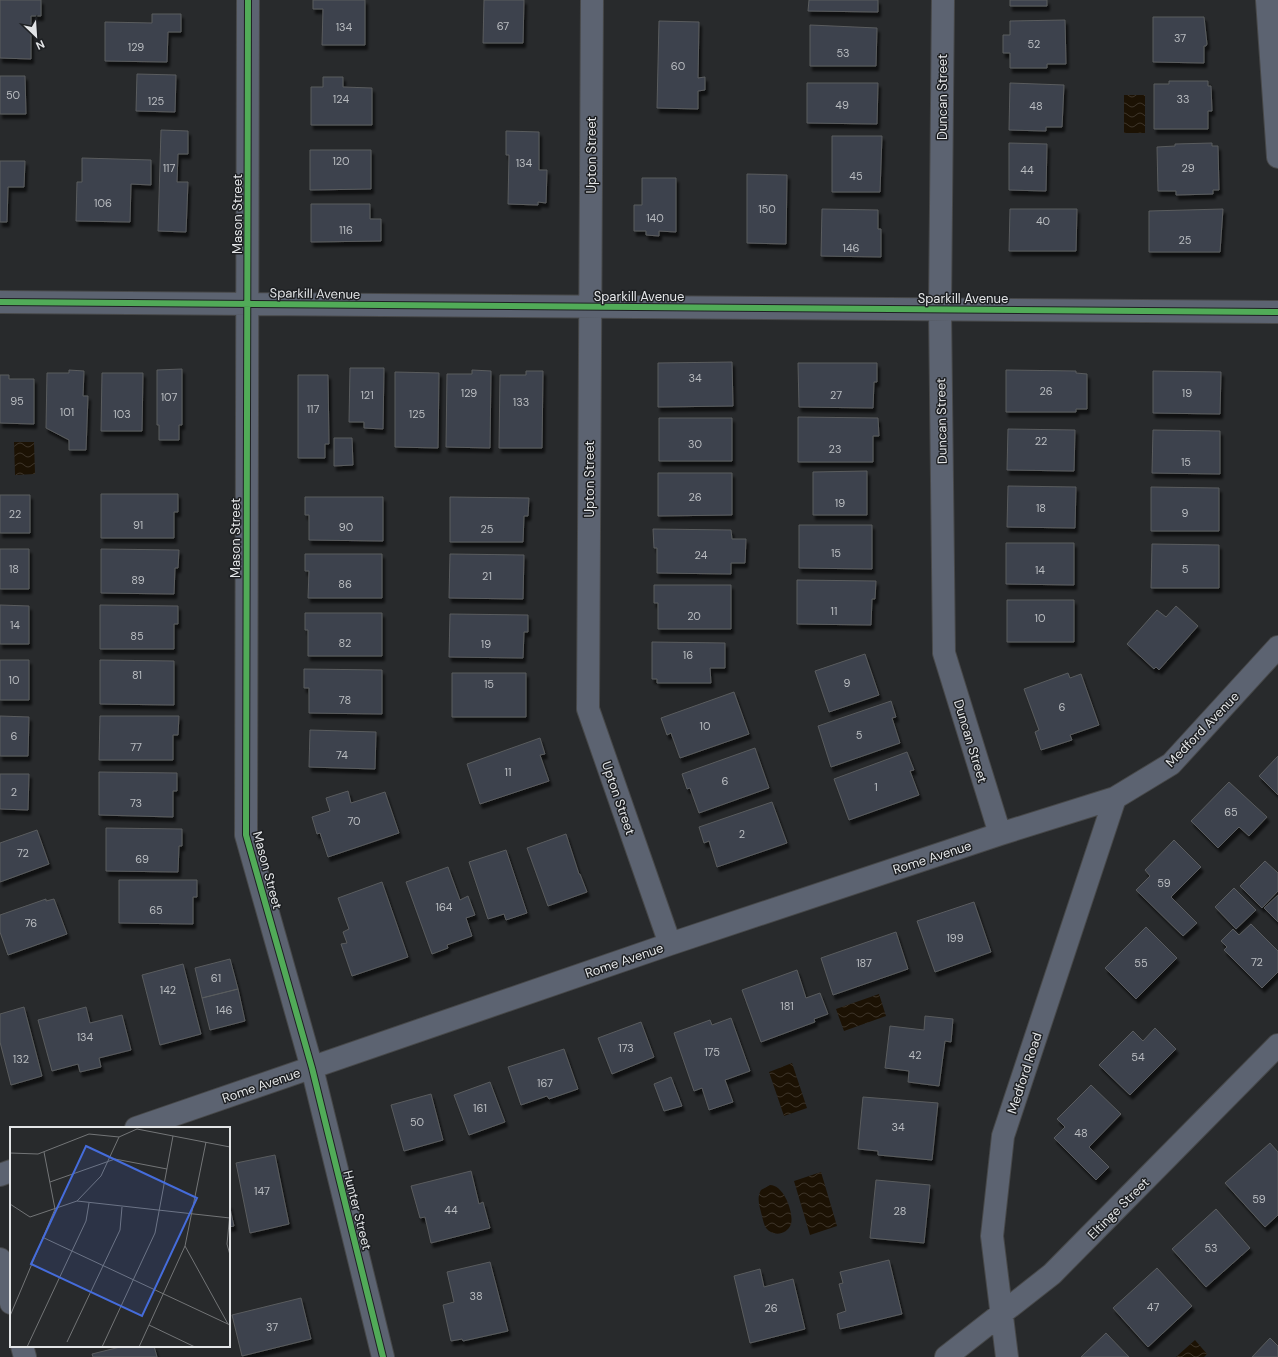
<svg xmlns="http://www.w3.org/2000/svg" width="1278" height="1357" font-family="'DM Sans',sans-serif">
  <style>
    .water { fill: url(#water-waves) }
    .building { fill: #3c424d; stroke: #5a5c5e; filter: url(#shadow) }
    .lines { fill: none; stroke-linecap: round; stroke-linejoin: round }
    .minor-casing { stroke: #474849; stroke-width: 24 }
    .minor { stroke: #5c6371; stroke-width: 22 }
    .cycleway-casing { stroke: #1e2023; stroke-width: 8 }
    .cycleway { stroke: #51ab58; stroke-width: 6 }
    .labels { text-anchor: middle; stroke-width: 3; stroke-linejoin: round; paint-order: stroke }
    .number-label { font-size: 11px; fill: #b9bcc0 }
    .street-label { font-size: 13px; fill: #e3e5e7; stroke: #1e2023 }
    .inset-road { fill: none; stroke: #737577; stroke-width: 1 }
    .view { fill: #456cdb; fill-opacity: 0.15; stroke: #456cdb; stroke-width: 2 }
    .inset-edge { fill: none; stroke: #e3e5e7; stroke-width: 2 }
  </style>
  <defs>
    <pattern id="water-waves" width="16" height="10" patternUnits="userSpaceOnUse"><rect width="16" height="10" fill="#1c1204"/><path d="M0 5q4-4 8 0t8 0" fill="none" stroke="#3d3429"/></pattern>
    <filter id="shadow"><feDropShadow dx="2.5" dy="4.5" stdDeviation="1" flood-color="#0009"/></filter>
  </defs>
  <rect width="100%" height="100%" fill="#282a2c"/>
  <!-- water -->
  <path class="water" d="M1124,95H1145V133H1124Z
    M14,442H34L35,474L15,475Z
    M879,994L886,1016L844,1031L836,1009Z
    M792,1063L807,1108L784,1116L769,1072Z
    M821,1172L837,1226L810,1235L794,1181Z
    M770,1185C784,1185 794,1213 791,1224C787,1235 773,1237 766,1228C764,1225 763,1220 762,1216C760,1207 756,1199 761,1190Z
    M1195,1340L1207,1354L1204,1357H1176Z"/>
  <!-- building -->
  <path class="building" d="M0,0H41V16H31V59L0,58Z
    M313,0H365V45H322L323,9H313Z
    M484,0H524L523,43H483Z
    M809,0H878V12L808,11Z
    M1010,0H1047V6H1010Z
    M152,14H181V32H168L167,62L105,61V22L152,23Z
    M1153,17H1204L1207,44L1206,46H1204V63L1153,62Z
    M1065,20L1066,64H1047V68H1010V53H1003V35H1010V21Z
    M659,21L699,22L698,78L705,77V90L698,91V109L657,108Z
    M810,25L877,28L876,66H810Z
    M137,74L176,75L175,112L136,111Z
    M0,76H25L26,114H0Z
    M323,77H343V87L372,88V125H311V87H323Z
    M1169,81H1208V86H1211L1212,111H1208V129H1154V84H1169Z
    M807,83H878L877,124L807,123Z
    M1010,83L1064,85L1062,127H1046V131L1009,130Z
    M161,130L188,131V154H178L177,182H188L186,232L158,231Z
    M506,131L539,132V170H547L546,203L538,202V205L508,204L509,155H506Z
    M832,136H882L880,192H832Z
    M1009,143L1047,144L1046,191L1009,190Z
    M1212,143V146H1218L1219,190H1213V194L1176,195V191H1158L1157,147L1175,146V144Z
    M310,150H371V189L310,190Z
    M82,158L151,160V185L131,184L130,222L76,221L77,182H82Z
    M0,161H25L24,187H8L7,222H0Z
    M747,174L787,175L786,244L747,243Z
    M642,178H676V232L659,231V236L646,235V231H634V205H642Z
    M311,204H370V219H381V241L311,242Z
    M822,209L878,210V229H881V257L821,256Z
    M1010,209H1077L1076,251H1009Z
    M1223,209L1220,252H1149V211Z
    M732,362L733,406L658,407V363Z
    M798,363H877V382H874L873,408L799,407Z
    M350,368H384L383,429L364,428V422H349Z
    M182,369V425H179V440H159V425H157V370Z
    M69,370L84,371L83,396H88L86,450H69V440L46,428L47,373H69Z
    M472,370L491,371L490,448L446,447L447,374H472Z
    M1006,370L1076,371V373L1087,374V409H1076V412H1006Z
    M526,371H543L542,448H499L500,375H526Z
    M1153,371L1221,372L1220,414L1153,413Z
    M395,372L439,373L438,448L395,447Z
    M102,373H143L142,431H101Z
    M0,375H9V379H34V424L0,423Z
    M298,375H328L329,444H325V458H298Z
    M798,417L878,418L879,436H873V462H798Z
    M659,418H732V461H659Z
    M1008,429L1075,430L1074,471L1007,470Z
    M1153,430L1220,431V474L1152,473Z
    M334,438H352L353,465L334,466Z
    M867,471V515H813V472Z
    M658,473H732V515L658,516Z
    M1008,486L1076,487L1075,528L1007,527Z
    M1151,487L1219,488V531H1151Z
    M101,494H178V512H174V538H101Z
    M0,495H30V533H0Z
    M305,497H383V541L309,540V515H305Z
    M450,497L529,498L528,516H524L523,542H450Z
    M799,525H872V569L799,568Z
    M653,529L731,530L732,539H746L745,563H731V574L657,573V548H654Z
    M1006,543H1074V585L1006,584Z
    M1152,544L1219,545V588H1151Z
    M0,549H29V589H0Z
    M101,549L179,550L178,568H175L174,594L101,593Z
    M305,554H382V598H308L309,571H305Z
    M450,554L524,555L523,599L449,598Z
    M797,580L876,581L875,599H872L871,625L797,624Z
    M654,585H731V629H658V603H654Z
    M1007,600H1074V642H1007Z
    M0,605L29,606V644H0Z
    M100,605L178,606V624H174V649H100Z
    M1176,606L1198,626L1159,670L1156,667L1154,669L1127,644L1157,610L1166,617Z
    M305,613H382V656H308V630H305Z
    M450,614L528,615V632H524L523,658L449,657Z
    M652,642L725,643V668H710L711,683H657V679H652Z
    M865,654L879,695L829,712L815,671Z
    M0,660H29V700H0Z
    M100,660L174,661V705L100,704Z
    M304,669L382,670V714L309,713V688H304Z
    M452,673H526V717H452Z
    M1068,673L1070,678L1081,674L1099,725L1070,735L1072,740L1041,750L1035,732L1039,730L1024,689Z
    M734,692L749,734L680,758L671,733L667,735L661,718Z
    M891,701L896,717L892,718L900,743L831,767L818,726Z
    M0,716L29,717L28,756H0Z
    M100,716H179L178,735H173V760H99Z
    M310,730L376,732L375,769L309,767Z
    M540,738L545,754L540,755L549,781L480,804L467,764Z
    M755,748L769,788L699,813L690,788L687,789L682,774Z
    M907,752L914,770L910,771L919,795L849,820L834,779Z
    M1278,756V795L1259,776Z
    M99,772L177,773V791H173V817L99,815Z
    M0,774H29L28,810L0,809Z
    M1229,782L1267,817L1249,836L1239,827L1218,848L1191,821Z
    M348,791L351,803L385,792L399,833L328,857L320,833L317,834L312,817L330,811L326,798Z
    M772,802L787,843L717,867L709,841L704,843L699,827Z
    M106,828L182,829V846H179L178,872L106,871Z
    M37,830L49,864L0,882V843Z
    M566,834L579,874H580L587,892L548,906L527,848Z
    M1174,840L1201,867L1171,897L1197,923L1183,936L1136,890L1150,876L1145,870Z
    M506,850L527,913L506,920L504,914L488,919L469,862Z
    M1265,861L1278,873V891L1262,908L1240,886Z
    M448,867L460,900L468,896L475,915L466,918L472,936L447,945L448,948L432,954L406,882Z
    M119,880H197V897H193V924L119,923Z
    M382,882L408,957L352,976L341,944L347,943L343,932L349,929L338,898Z
    M1234,888L1256,910L1236,929L1215,907Z
    M1278,895V922L1264,908Z
    M46,899V901L54,899L67,934L8,955L0,932V915Z
    M974,902L991,952L935,972L917,921Z
    M1251,924L1278,951V972L1262,988L1224,950L1227,947L1221,941L1233,929L1239,935Z
    M1146,927L1177,958L1136,999L1105,968Z
    M896,932L908,969L833,995L821,958Z
    M230,959L238,989L202,998L195,968Z
    M183,964L201,1034L160,1045L142,975Z
    M797,970L806,998L820,993L828,1014L814,1019L815,1022L761,1042L742,990Z
    M238,989L245,1021L210,1030L202,998Z
    M24,1007L42,1076L11,1085L0,1042V1014Z
    M86,1007L90,1023L122,1015L131,1050L99,1058L101,1067L80,1072L78,1064L52,1071L38,1020Z
    M925,1016L953,1019L951,1042L945,1041L939,1086L908,1082L909,1071L885,1068L890,1026L924,1030Z
    M731,1018L750,1071L725,1080L733,1102L709,1110L702,1088L694,1091L674,1033L710,1020L712,1025Z
    M641,1022L654,1057L612,1074L598,1038Z
    M1155,1028L1176,1049L1130,1095L1099,1065L1133,1031L1143,1041Z
    M564,1049L578,1089L549,1099L547,1096L521,1105L508,1067Z
    M671,1077L682,1106L664,1111L654,1084Z
    M490,1082L505,1122L469,1135L454,1095Z
    M1091,1085L1121,1114L1089,1147L1109,1167L1096,1180L1054,1138L1065,1127L1057,1119Z
    M431,1094L443,1140L404,1151L391,1105Z
    M863,1097L938,1103L932,1160L878,1155V1151L858,1149Z
    M1270,1143L1278,1152V1215L1265,1227L1225,1183Z
    M275,1155L289,1224L250,1233L236,1163Z
    M471,1171L479,1204L483,1202L490,1228L431,1243L425,1217L420,1218L411,1186Z
    M876,1180L930,1185L924,1243L870,1238Z
    M229,1204L234,1226L229,1227Z
    M1216,1209L1250,1248L1206,1287L1172,1249Z
    M889,1260L902,1314L840,1329L837,1314L846,1311L839,1284L843,1283L840,1272Z
    M490,1262L508,1331L463,1341L462,1339L451,1341L443,1305L454,1302L447,1272Z
    M1157,1268L1192,1306L1148,1347L1113,1308Z
    M760,1269L764,1287L793,1279L805,1329L750,1343L734,1276Z
    M301,1298L311,1339L242,1356L232,1315Z
    M1106,1333L1129,1357H1081Z
    M1270,1338L1278,1346V1357H1252Z
    M124,1346H154L157,1357H93L92,1354Z"/>
  <g class="lines">
    <defs>
      <path id="minor" d="M248,0L246,835L312,1068L383,1357
        M592,0L588,709L670,944
        M943,0L940,309L944,653L1000,834
        M1267,0L1278,157
        M0,302L1278,312
        M136,1128L670,944L1000,834L1115,798L1171,764L1278,647
        M0,1175L11,1171
        M0,1259L11,1303
        M22,1346L25,1357
        M946,1357L1052,1274L1278,1045
        M1007,1357L992,1236L1003,1136L1115,798"/>
    </defs>
    <!-- minor casing -->
    <use href="#minor" class="minor-casing"/>
    <!-- minor -->
    <use href="#minor" class="minor"/>
    <defs>
      <path id="cycleway" d="M248,0L246,835L312,1068L383,1357
        M0,302L1278,312"/>
    </defs>
    <!-- cycleway casing -->
    <use href="#cycleway" class="cycleway-casing"/>
    <!-- cycleway -->
    <use href="#cycleway" class="cycleway"/>
  </g>
  <g class="labels">
    <!-- number labels -->
    <g class="number-label">
      <text x="503" y="30">67</text>
      <text x="344" y="31">134</text>
      <text x="1180" y="42">37</text>
      <text x="1034" y="48">52</text>
      <text x="136" y="51">129</text>
      <text x="843" y="57">53</text>
      <text x="678" y="70">60</text>
      <text x="13" y="99">50</text>
      <text x="341" y="103">124</text>
      <text x="1183" y="103">33</text>
      <text x="156" y="105">125</text>
      <text x="842" y="109">49</text>
      <text x="1036" y="110">48</text>
      <text x="341" y="165">120</text>
      <text x="524" y="167">134</text>
      <text x="169" y="172">117</text>
      <text x="1188" y="172">29</text>
      <text x="1027" y="174">44</text>
      <text x="856" y="180">45</text>
      <text x="103" y="207">106</text>
      <text x="767" y="213">150</text>
      <text x="655" y="222">140</text>
      <text x="1043" y="225">40</text>
      <text x="346" y="234">116</text>
      <text x="1185" y="244">25</text>
      <text x="851" y="252">146</text>
      <text x="695" y="382">34</text>
      <text x="1046" y="395">26</text>
      <text x="469" y="397">129</text>
      <text x="1187" y="397">19</text>
      <text x="367" y="399">121</text>
      <text x="836" y="399">27</text>
      <text x="169" y="401">107</text>
      <text x="17" y="405">95</text>
      <text x="521" y="406">133</text>
      <text x="313" y="413">117</text>
      <text x="67" y="416">101</text>
      <text x="122" y="418">103</text>
      <text x="417" y="418">125</text>
      <text x="1041" y="445">22</text>
      <text x="695" y="448">30</text>
      <text x="835" y="453">23</text>
      <text x="1186" y="466">15</text>
      <text x="695" y="501">26</text>
      <text x="840" y="507">19</text>
      <text x="1041" y="512">18</text>
      <text x="1185" y="517">9</text>
      <text x="15" y="518">22</text>
      <text x="138" y="529">91</text>
      <text x="346" y="531">90</text>
      <text x="487" y="533">25</text>
      <text x="836" y="557">15</text>
      <text x="701" y="559">24</text>
      <text x="14" y="573">18</text>
      <text x="1185" y="573">5</text>
      <text x="1040" y="574">14</text>
      <text x="487" y="580">21</text>
      <text x="138" y="584">89</text>
      <text x="345" y="588">86</text>
      <text x="834" y="615">11</text>
      <text x="694" y="620">20</text>
      <text x="1040" y="622">10</text>
      <text x="15" y="629">14</text>
      <text x="137" y="640">85</text>
      <text x="345" y="647">82</text>
      <text x="486" y="648">19</text>
      <text x="688" y="659">16</text>
      <text x="137" y="679">81</text>
      <text x="14" y="684">10</text>
      <text x="847" y="687">9</text>
      <text x="489" y="688">15</text>
      <text x="345" y="704">78</text>
      <text x="1062" y="711">6</text>
      <text x="705" y="730">10</text>
      <text x="859" y="739">5</text>
      <text x="14" y="740">6</text>
      <text x="136" y="751">77</text>
      <text x="342" y="759">74</text>
      <text x="508" y="776">11</text>
      <text x="725" y="785">6</text>
      <text x="876" y="791">1</text>
      <text x="14" y="796">2</text>
      <text x="136" y="807">73</text>
      <text x="1231" y="816">65</text>
      <text x="354" y="825">70</text>
      <text x="742" y="838">2</text>
      <text x="23" y="857">72</text>
      <text x="142" y="863">69</text>
      <text x="1164" y="887">59</text>
      <text x="444" y="911">164</text>
      <text x="156" y="914">65</text>
      <text x="31" y="927">76</text>
      <text x="955" y="942">199</text>
      <text x="1257" y="966">72</text>
      <text x="864" y="967">187</text>
      <text x="1141" y="967">55</text>
      <text x="216" y="982">61</text>
      <text x="168" y="994">142</text>
      <text x="787" y="1010">181</text>
      <text x="224" y="1014">146</text>
      <text x="85" y="1041">134</text>
      <text x="626" y="1052">173</text>
      <text x="712" y="1056">175</text>
      <text x="915" y="1059">42</text>
      <text x="1138" y="1061">54</text>
      <text x="21" y="1063">132</text>
      <text x="545" y="1087">167</text>
      <text x="480" y="1112">161</text>
      <text x="417" y="1126">50</text>
      <text x="898" y="1131">34</text>
      <text x="1081" y="1137">48</text>
      <text x="262" y="1195">147</text>
      <text x="1259" y="1203">59</text>
      <text x="451" y="1214">44</text>
      <text x="900" y="1215">28</text>
      <text x="1211" y="1252">53</text>
      <text x="476" y="1300">38</text>
      <text x="1153" y="1311">47</text>
      <text x="771" y="1312">26</text>
      <text x="272" y="1331">37</text>
    </g>
    <!-- street labels -->
    <g class="street-label">
      <text transform="translate(942 97) rotate(-90)" y="5">Duncan Street</text>
      <text transform="translate(591 155) rotate(-90)" y="5">Upton Street</text>
      <text transform="translate(237 214) rotate(-90)" y="5">Mason Street</text>
      <text transform="translate(315 293) rotate(1)" y="5">Sparkill Avenue</text>
      <text x="639" y="301">Sparkill Avenue</text>
      <text x="963" y="303">Sparkill Avenue</text>
      <text transform="translate(941 421) rotate(-91)" y="5">Duncan Street</text>
      <text transform="translate(589 479) rotate(-90)" y="5">Upton Street</text>
      <text transform="translate(235 538) rotate(-90)" y="5">Mason Street</text>
      <text transform="translate(1202 729) rotate(-46)" y="5">Medford Avenue</text>
      <text transform="translate(971 741) rotate(73)" y="5">Duncan Street</text>
      <text transform="translate(619 798) rotate(71)" y="5">Upton Street</text>
      <text transform="translate(932 857) rotate(-18)" y="5">Rome Avenue</text>
      <text transform="translate(268 870) rotate(75)" y="5">Mason Street</text>
      <text transform="translate(624 960) rotate(-19)" y="5">Rome Avenue</text>
      <text transform="translate(1024 1073) rotate(-72)" y="5">Medford Road</text>
      <text transform="translate(261 1085) rotate(-19)" y="5">Rome Avenue</text>
      <text transform="translate(1118 1208) rotate(-45)" y="5">Eltinge Street</text>
      <text transform="translate(358 1210) rotate(76)" y="5">Hunter Street</text>
    </g>
  </g>
  <!-- overview -->
  <g transform="translate(10 1127)">
    <rect width="220" height="220" fill="#282a2c"/>
    <path class="inset-road" d="M196,15L175,119L218,197M0,26L28,27L79,7L109,10L127,2L220,20M40,55L105,32L157,42M67,74L91,49L109,10M0,77L20,90L67,74L220,91M220,86L217,117L220,128M32,110L220,198M0,189L45,82L34,25M139,198L185,220M57,215L110,103L112,80M17,220L76,94L79,76M92,220L145,106L163,9M129,220L175,119"/>
    <path class="view" d="M76,19L187,71L132,189L21,137Z"/>
    <rect width="220" height="220" class="inset-edge"/>
  </g>
  <!-- north arrow -->
  <g transform="translate(36 36) rotate(155)" stroke="#1e2023" stroke-width="3" paint-order="stroke">
  <path d="M0-3L7 15L0 10L-7 15Z" fill="#e3e5e7"/>
  <text y="-6" font-size="11" font-weight="bold" text-anchor="middle" fill="#e3e5e7">N</text>
  </g>
</svg>
